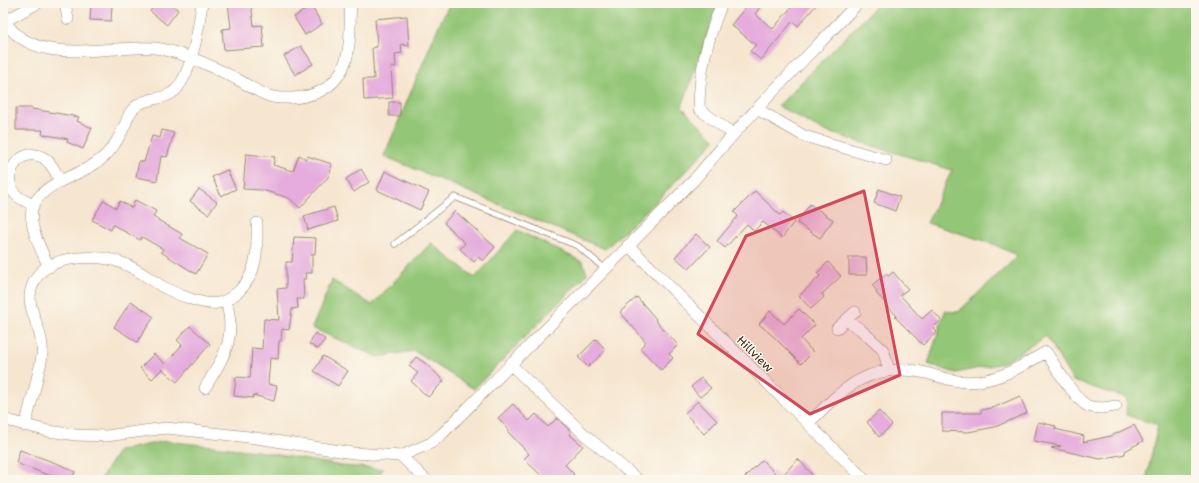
<svg xmlns="http://www.w3.org/2000/svg" width="1199" height="483" font-family="'Shantell Sans',sans-serif">
  <style>
    .green { fill: #93c676; stroke: #67784a }
    .building { fill: #e5acdd }
    .lines { fill: none; stroke-linecap: round; stroke-linejoin: round }
    .service-casing { stroke: #988877; stroke-width: 7 }
    .minor-casing { stroke: #988877; stroke-width: 12 }
    .service { stroke: #fff; stroke-width: 5.5 }
    .minor { stroke: #fff; stroke-width: 11 }
    .marked { fill: #d1495b; fill-opacity: 0.2; stroke: #d1495b; stroke-width: 3; stroke-linejoin: round }
    .labels { text-anchor: middle; stroke-width: 3; stroke-linejoin: round; paint-order: stroke }
    .street-label { font-size: 12px; fill: #3b2a1e; stroke: #fbf7ec }
  </style>
  <rect width="100%" height="100%" fill="#fbf7ec"/>
  <filter id="ink" filterUnits="userSpaceOnUse"><feTurbulence type="fractalNoise" baseFrequency=".025" numOctaves="2"/><feDisplacementMap in="SourceGraphic" scale="8" xChannelSelector="R" yChannelSelector="G"/><feConvolveMatrix kernelMatrix="1 2 1 2 8 2 1 2 1" color-interpolation-filters="sRGB"/></filter>
  <filter id="wash" filterUnits="userSpaceOnUse"><feTurbulence type="fractalNoise" baseFrequency=".012" numOctaves="4" result="noise"/><feDisplacementMap in="SourceGraphic" scale="16" xChannelSelector="R" yChannelSelector="G"/><feGaussianBlur stdDeviation="0.9" result="paint"/><feColorMatrix in="noise" values="0 0 0 0 0 0 0 0 0 0 0 0 0 0 0 0 0 1.4 0 .05"/><feComposite in="paint" operator="in"/></filter>
  <g filter="url(#wash)">
    <rect width="100%" height="100%" fill="#f6e6d0"/>
    <!-- green -->
    <path class="green" d="M450,3H718L682,107L715,140L658,200L605,249L384,156L439,25Z
      M879,3H1196V480H1146L1158,425L1126,415L1127,398L1073,381L1046,336L1003,363L956,373L928,364L945,311L958,312L1018,256L991,243L927,223L952,170L821,130L778,106Z
      M517,230L583,262L587,274L474,389L414,351L378,357L312,328L332,280L372,305L431,243L475,278Z
      M165,441L257,451L342,466L383,469L375,480H100L118,451Z"/>
    <g id="blocks">
      <!-- building -->
      <path class="building" d="M157,3H170L178,10L167,25L150,11Z
        M228,3H251L254,26L262,25L264,47L224,50L222,29L231,28Z
        M749,3H763L755,14L773,29L795,3H818L798,26L793,21L761,60L750,51L756,45L731,25Z
        M91,4L112,5L111,21L90,20Z
        M311,6L322,24L305,35L294,17Z
        M407,16L409,46L401,44L402,53L395,54L396,67H391L393,98L364,100L363,79H374L372,48L377,47L375,19Z
        M301,46L313,64L295,75L284,56Z
        M389,102H400V116H389Z
        M16,108H32V109L79,117L77,121L92,128L83,149L67,142L68,139L42,134L43,130H16Z
        M162,130L174,133L167,157L161,156L157,181L136,177L139,161L144,162L152,136L160,138Z
        M246,154L275,157L273,165L293,171L299,155L306,159L307,156L332,164L329,176L300,208L289,198L262,190L243,189Z
        M361,169L369,182L354,192L346,179Z
        M227,170L236,189L221,196L212,177Z
        M385,171L429,192L420,210L377,190Z
        M199,189L217,202L208,214L190,201Z
        M879,189L900,197L895,211L874,203Z
        M755,191L780,215L783,212L794,222L782,238L763,222L754,231L747,224L725,248L717,241L738,216L734,212Z
        M104,200L116,208L120,201L132,208L135,200L156,211L153,217L182,234L180,238L208,254L196,274L161,252L163,249L142,237L140,240L113,225L111,230L92,220Z
        M810,204L833,220L820,238L797,223Z
        M334,207L338,221L308,230L304,216Z
        M455,211L495,247L483,261L478,257L474,262L460,249L465,243L444,223Z
        M696,234L710,247L689,269L675,257Z
        M294,237L316,238L315,254H312V273H305L306,279H303L304,299H297L298,308L292,309L289,330L282,329L281,341H279L278,359L270,358L268,384L277,386L274,401L253,395V398L234,396L236,377L250,378L252,348L262,349L264,319L279,320L277,289L286,288V262H292Z
        M849,257H866L867,275H849Z
        M828,262L841,276L822,294L824,297L811,309L799,296L820,276L817,273Z
        M893,272L908,289L900,295L922,319L932,310L941,320L933,328L937,332L923,345L895,317L897,316L876,293L877,291L872,285L886,274L888,276Z
        M637,297L656,319L655,320L678,345L669,354L673,358L661,370L640,348L646,342L620,312Z
        M131,301L154,317L137,342L114,327Z
        M799,309L815,325L801,339L813,352L801,364L774,337L759,324L770,311L784,324Z
        M190,326L210,344L177,382L162,369L152,379L140,368L154,354L165,364L182,345L177,340Z
        M315,333L325,339L318,349L309,344Z
        M596,339L606,350L588,367L578,357Z
        M323,356L348,371L338,386L314,371Z
        M416,357L425,363L444,381L428,397L411,381L418,373L409,366Z
        M701,378L711,388L700,397L691,387Z
        M1020,396L1027,413L995,427L968,432L942,431V413H981V410L995,407Z
        M698,401L717,421L704,434L685,413Z
        M513,404L529,421L536,414L548,427L557,418L571,432L569,434L583,446L565,465L574,474L568,480H546L524,459L529,454L508,432L509,430L498,418Z
        M879,411L892,425L879,437L867,422Z
        M1038,422L1056,426L1055,429L1084,436L1083,442L1111,436L1134,425L1143,441L1125,451V454L1100,459L1051,448L1061,446L1034,441Z
        M20,450L61,465L75,472L71,480H62L21,465L16,462Z
        M798,459L812,474L806,480H742L762,460L780,478Z"/>
    </g>
  </g>
  <g filter="url(#ink)">
    <use href="#blocks" fill-opacity="0" stroke="#988877" stroke-width="1"/>
    <g class="lines">
      <defs>
        <path id="service" d="M395,244L455,197L578,246L605,269"/>
        <path id="minor" d="M65,3L68,19
          M722,3C708,38 699,70 699,109L733,134
          M3,18C32,70 107,44 155,48C180,51 214,67 237,79C247,85 258,92 269,96C277,99 286,98 293,98C319,96 338,86 346,60C352,42 349,22 351,3
          M5,21L38,3
          M757,109L804,136L886,160
          M33,205C27,202 20,199 15,194C0,176 20,146 42,157C51,161 56,173 60,181
          M628,245L865,480
          M49,267C42,252 25,220 34,204C47,181 76,177 96,163C110,154 118,140 125,125C127,119 129,113 133,109C144,97 159,101 172,93C191,80 199,26 202,3
          M846,320L860,329L883,350L889,370
          M837,328L855,312
          M510,364L584,434L638,480
          M205,388C224,356 237,339 226,301
          M3,419L48,431L76,435L106,436L166,428L249,437L353,453L401,456L431,443L443,433L694,180C745,118 803,61 858,3
          M808,424C843,388 871,360 926,373C943,378 961,384 979,381C1004,378 1025,364 1046,352C1054,364 1076,401 1088,406C1098,410 1107,407 1116,406
          M25,426C30,407 35,389 39,370C41,363 43,354 42,346C40,319 18,301 39,274C55,255 100,254 122,263C139,269 151,281 167,289C179,295 205,306 218,303C227,302 233,296 239,291C246,284 252,275 254,265C258,252 257,236 257,223
          M401,456L426,480"/>
      </defs>
      <!-- service casing -->
      <use href="#service" class="service-casing"/>
      <!-- minor casing -->
      <use href="#minor" class="minor-casing"/>
      <!-- service -->
      <use href="#service" class="service"/>
      <!-- minor -->
      <use href="#minor" class="minor"/>
    </g>
  </g>
  <!-- marked area -->
  <path class="marked" d="M864,191L900,375L810,414L698,334L746,236Z"/>
  <g class="labels">
    <!-- street labels -->
    <g class="street-label">
      <text transform="translate(755 354) rotate(45)" y="4">Hillview</text>
    </g>
  </g>
  <!-- margin -->
  <rect width="1199" height="483" fill="none" stroke="#fbf7ec" stroke-width="16"/>
</svg>
